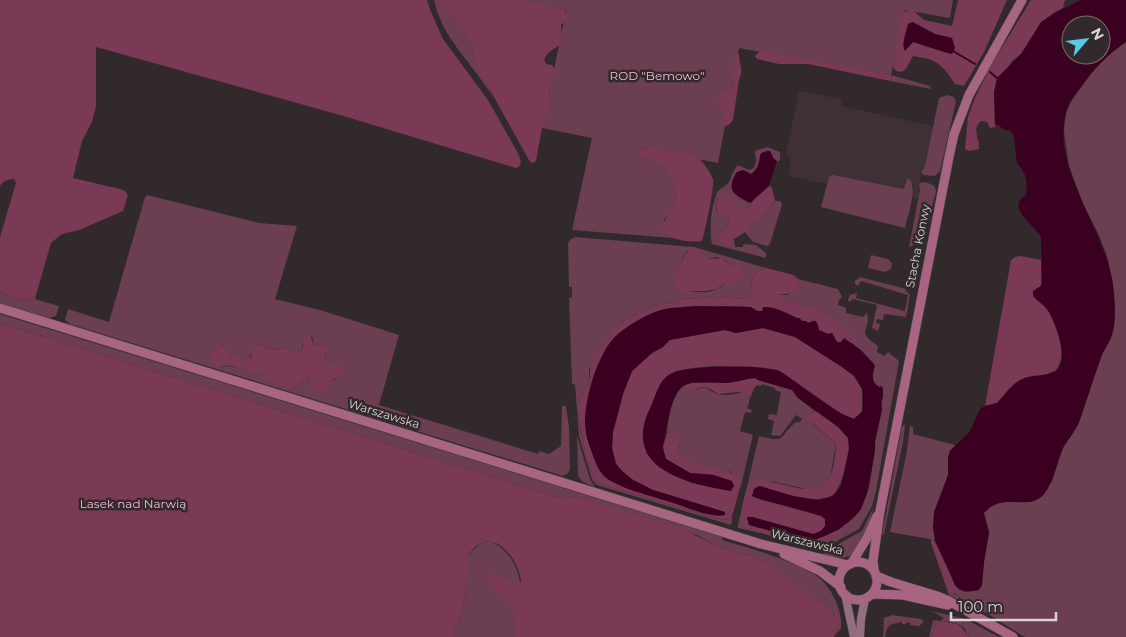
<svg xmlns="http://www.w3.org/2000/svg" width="1126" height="637" font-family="Montserrat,sans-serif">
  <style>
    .built { fill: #3f3036 }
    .green { fill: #6c3e51; fill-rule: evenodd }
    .forest { fill: #7a3955; fill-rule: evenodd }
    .water { fill: #3b001f; fill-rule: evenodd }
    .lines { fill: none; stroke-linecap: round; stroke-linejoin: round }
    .stream { stroke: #3b001f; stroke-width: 2 }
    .secondary-casing { stroke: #4f474a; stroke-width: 9 }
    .primary-casing { stroke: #4f474a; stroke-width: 10 }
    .secondary { stroke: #946e7e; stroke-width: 8 }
    .primary { stroke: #a86582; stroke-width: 9 }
    .labels { text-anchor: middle; stroke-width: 5; stroke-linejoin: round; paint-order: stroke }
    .park-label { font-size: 12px; fill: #f7bbd1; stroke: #31292c }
    .street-label { font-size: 12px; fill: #d9d3d5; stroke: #31292c }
  </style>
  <rect width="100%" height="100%" fill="#31292c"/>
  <!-- built -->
  <path class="built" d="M799,91L842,99L841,106L933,126L925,166L921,172L918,199L829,177L827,184L788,176L791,160L786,153Z"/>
  <!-- green -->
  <path class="green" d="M434,0H436L437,2L457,19L462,31L472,44L474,59L494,99C488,89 481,79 474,70C456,46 441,30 434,0Z
    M516,0H953L950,18L905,10L891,75L930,86L931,89L890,81L892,79L891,75L739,48L718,163L643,148V159L665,167L676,191L675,200L670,212L664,220V234L672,238L572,230L592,138L542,128L566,11Z
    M1126,42V637H1025L988,614L949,595L948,592L955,595L958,594L957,588L966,592L982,585L984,562L989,532L983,513C1000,498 1011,502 1032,502L1052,482L1063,448L1078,425L1101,355L1111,337L1113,284L1107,256L1098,233L1084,206L1069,166L1064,131L1066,113L1071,102L1091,73L1105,57Z
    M947,95L954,97L956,102L940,171L935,176L923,175L921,172L925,166L939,98Z
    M767,147L780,152V160L777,162L773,158L772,154C768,156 764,158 761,161C757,165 757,170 751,174L744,170L732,191L748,202H752L750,206L743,209L717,198L716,209L719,215L727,217L730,221L728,225L721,231L732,240L734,239L735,247H743V244L756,245L766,253V258L712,244C709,231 711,206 717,193C719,188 726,187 729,182C732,176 733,170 738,165L749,170L754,168L756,161L755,151Z
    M832,175L904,189L907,179L902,178L910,179C917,192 908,214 905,228L821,207L829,177Z
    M922,182C929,183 936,184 936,192L925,233H923L915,242L914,245L909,247L920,190L919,184Z
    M147,195L259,223L297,226L275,299L320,310L399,335L379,405L538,454L539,451L549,454L561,446L562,406H566L569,427L570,470L568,473L563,476L70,324L65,320L68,309L109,322L145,197ZM312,336L314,346L323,345L327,362L334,365H341L342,374L331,382L310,381L308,377L293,389L271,382L266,374C252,372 234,364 221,367V345L226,346L231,357H238L244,362H248L250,360V355L257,344L274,350L284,347L300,352L302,351V345Z
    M775,201H780L782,204L770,244L767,246L753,242L745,232L754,221L761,219Z
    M575,237L694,247L766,268C750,272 752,280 751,294L745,299L718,297L682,299L671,303L659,304L630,317L612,329L589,369V384L583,392L577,407L586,456L595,480L600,484L719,519L731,520L733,517L731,525L597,485L592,480L579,436L575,384H572L569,298L572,297V287H569L568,243L571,239ZM701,250L708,259L717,257L725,260L731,266H735C732,271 729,279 725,283C713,297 690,292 676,287L682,259L687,251Z
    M871,255L888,259L892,263L891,269L885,272L868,268Z
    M860,277L906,289V291L910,295L906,317L884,314L883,320L877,319L876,323L880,324L878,331L872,328L877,305L853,299L849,302L848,300L850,295L857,293L856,298L905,311L908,295L861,281L858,286L855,284V281Z
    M798,279L838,289L842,297L839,300L838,305L846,308V313L863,317L867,313C872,331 854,330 878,346L877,352L884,356L888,352L899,361L876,491L872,506L859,529L824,548L815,549L804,548L765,534L738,528V525L759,436C787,443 777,438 796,422H800L802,419L796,415L780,436L771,435L774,421L768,419L769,414L778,415L777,414L781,392L775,390V388L762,384L761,386L755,385L758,384V380L793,390L798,398L815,411L812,412V424L836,443L831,473L827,482L819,488L810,490L771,481L746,492L743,507L741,525L797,542L810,543L845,528L842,527C849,522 857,516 861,508C874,484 872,454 877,429C880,415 883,403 883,388H879C871,381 872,374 874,364L851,342L838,322L817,311L798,304L785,303L780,300L777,295H788L799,280Z
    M0,290L10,297L27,301L36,295L35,299L59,306L56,316L49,318L0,303Z
    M0,314L722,537V540C751,549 791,559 817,576C831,586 843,611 841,628L835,636L838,626L834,614L816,599L752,556L714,545L697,535L580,497L566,498L554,496L0,323Z
    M685,384V386L696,390C708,384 708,392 718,394C729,397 746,392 754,387L751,397L750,396L748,407L746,408L752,410L751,413L745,412L740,431L753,435L740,490L738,497L741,486L731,472L690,462L682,456L678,451L679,444L672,432L667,433C668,416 672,396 685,384Z
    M905,425L903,442L884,534L882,535L902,426Z
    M910,426L913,427V434L955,445L950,451L948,458V475L933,527L935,540L890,532L906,456Z
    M577,436L590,479L595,487L583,482L578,476Z
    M874,507L869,523L854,553C844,561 834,557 823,555L824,552L862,531Z
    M491,541C529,562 521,600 521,637H452L463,610L467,580V556L481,543Z
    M931,611L965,619L999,637H969C967,635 966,632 965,629C960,622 943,620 936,622L933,637H929L933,621L935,620L941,621L944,618Z
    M892,615L921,619L924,622L919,626L910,625V623L907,622L906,624H902V622L900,621L899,623C889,623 886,628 885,637H883L884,618Z"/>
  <!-- forest -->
  <path class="forest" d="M0,0H427L431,12L443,39L488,100L519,155L521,163L519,167L516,168L340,115L96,47V106L92,122L82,141L73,178L124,190L128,195L123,211L79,230L62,234L51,243L36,295L27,301L10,297L0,290V237L16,183L14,179C8,179 3,181 0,186Z
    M436,0H521L564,10L567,15L565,21L561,25L562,38L560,45L549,52L544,59L546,64L552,65L555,69L552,84L549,91V107L546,120L542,128L536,161L533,163L530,162L480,72L474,59L472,44L462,31L456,19L440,8Z
    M958,0H1007L984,52L964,86L955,84C941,63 938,60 913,56L906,69L901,72L896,71L893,67L899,28L903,14L906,11L911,10L915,12L924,20L952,26ZM913,22L935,34L952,38L926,45L913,42L903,47L908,25Z
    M1031,0H1065L1063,8L1054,13L1021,54L1012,61L994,92L995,127L990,128L987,122L981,121C971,129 980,139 979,149L969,151L965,149L968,117L974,100L991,65Z
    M760,51L891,75L892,79L890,81L808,64H779L757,59L755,56Z
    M737,52L739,54C739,64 744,70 739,80L733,120L729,125L725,126C723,121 725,118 724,114C720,102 708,92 732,88L735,54Z
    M645,148L693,154C701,159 709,169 713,179C715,185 705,232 702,241C689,243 675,240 664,234L662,226L675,200L676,191L665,167L643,159L638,156L641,150Z
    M765,181L772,188L775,201L761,219L754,221L747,231L734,239L729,246H723L720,239L721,231L728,225L730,221L727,217L719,215C715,207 715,200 722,193L729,194L743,209L750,206Z
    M694,247L701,250L708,259L722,258L731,266L739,263L744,274V280L725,283L717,289L706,291H680L675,287C679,272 679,255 694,247Z
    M1021,256L1041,260V286L1033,291C1037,302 1042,302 1048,310C1058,326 1069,355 1055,371L1011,387L997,403L985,406L1011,260L1015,257Z
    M766,268L794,275L799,280L794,293L778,295C782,305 789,302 798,304C815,308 850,323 857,341L855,343L837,342L832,333C826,335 823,333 819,330L818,324L813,321L808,323L787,313L757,311L751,307L727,306L666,309L653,313L637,322L619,333L608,345L594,376L587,408L586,435L597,466L644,494L707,513L725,512L653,490L633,480L622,471L616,464L612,448L613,432L623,394L632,371L652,353L663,347L670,340L725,330L736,333L763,328L795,337L842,367L854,376L862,389V411L854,419L842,414L778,370L713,366L692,368L676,371L662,381L658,392L646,453L691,483L731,491L714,475L690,473L666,459L663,447L667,433L672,432C679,438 679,443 678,451C693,471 725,462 742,481L731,520L719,519L600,484L595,480L586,456L577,407L583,392L589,384L591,362L612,329L630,317L659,304L671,303L682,299L718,297L745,299L751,294C752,280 750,272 766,268Z
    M0,323L554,496L566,498L580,497L683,529L714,545L752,556L770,566L816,599L830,609L838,621V626L834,637H516C516,628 516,613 510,606C501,594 490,591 486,576L494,573L514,583L521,582C520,565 501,534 481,543C476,545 471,552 467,556V580L463,610L452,637H0Z
    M310,334L314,346L323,345L327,349L325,356L327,362L334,365H341L344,368L342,375L334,379L326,389L318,392L311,389L310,381L308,377L293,389C283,386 269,385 265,374C254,373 243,369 232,366C227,365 221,367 215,366L211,358C215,350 216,346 226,345L231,357L238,356L244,362L250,360L252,350L257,344L274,350L284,347L300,352L302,351L304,338Z
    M755,378L758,380V384L750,393L746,394L739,392L718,394L710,389L702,387L691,391L685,388V384C704,380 719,385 735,382C742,381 748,378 755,378Z
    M816,411C824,417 845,429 848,438C852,450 842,485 834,494C831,497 825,498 820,499C806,502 774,490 760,486L754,489L752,496L761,500L822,515L825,519V526L821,531L813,534L752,517H747L749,525L760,528L823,537L842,527L845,528L844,530C836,536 829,540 819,543C799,547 761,533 741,525C740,517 744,491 749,485C752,481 755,480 760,479C806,488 833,508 836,443L807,419L808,414Z
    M933,538L959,591L958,594H951L948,592L931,543V539Z
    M941,621C959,624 958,622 969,637H933L936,622Z"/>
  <!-- water -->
  <path class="water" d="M1081,0H1126V42C1108,54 1094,69 1081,87C1075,95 1068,103 1066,113C1051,169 1106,229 1113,285C1115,302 1117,322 1111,338C1108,345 1103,351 1101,358C1093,379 1087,401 1079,422C1075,432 1068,439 1063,448C1056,463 1054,480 1045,493C1033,509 1011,498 995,504C991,506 987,510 984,513L989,532L984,562L982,585L979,590C970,592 961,593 955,585L935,540L933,527L934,512L948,475V458L950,451L970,431L980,409L985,406L997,403C1005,395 1011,384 1022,379C1032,374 1047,377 1056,371C1070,360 1055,321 1047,309C1043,304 1037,301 1033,296V291L1041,286L1042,282L1041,237C1034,224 1005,208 1026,195C1028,183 1026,171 1017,164L1014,136L1011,131L1005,130L995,123L994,92L997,78L1021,54L1041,22L1054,13ZM1071,25H1101V55H1071Z
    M912,22L935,34L952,38L955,48L952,54L947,53L913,42L905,51C901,43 906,33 908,24Z
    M767,151H770L773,158L777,161L769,186L750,203C734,195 725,190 737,172L743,170L751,174C760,169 758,161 761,153Z
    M696,306L751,307L757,311H762L763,307C774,306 787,313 796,318H800L801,321H806L808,323L813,321H816L819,330L828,334L832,333L837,342H841L844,338L861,350L874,364L875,366C872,375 871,381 879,387L881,386L883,388V397L881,402L882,410L875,442V451L868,490L861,509L854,517L838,530L815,540L806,541L753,526L749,525L747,517H752L813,534L821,531L825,526V519L821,516L754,497L752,496L754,489L759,486L793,496L818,500L833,496L841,486L849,449L848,438L838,427L798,398L792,390L758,380L755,378C745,379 736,382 725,383C686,383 677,376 668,421C667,426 663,444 663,448C663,451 665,456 666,459L690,473L714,475L732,481L734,486L731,491C684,483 620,468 651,406C656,395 659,380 670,374C686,365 763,364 779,371C787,375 794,381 801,386C815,396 828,406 842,414L854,419L862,412L863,400L862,389L854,376L842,367L795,337L763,328L736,333L725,330L669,340L663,347L652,353L632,371L623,394L613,432L612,448L616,464L622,471L633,480L653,490L725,512V515C712,519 684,506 670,502C653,496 615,488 603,475C599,471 596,464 594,458C590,448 586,437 585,425C585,397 597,353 618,334C630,324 650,312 665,309C675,307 686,307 696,306Z"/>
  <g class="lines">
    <!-- stream -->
    <path class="stream" d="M953,51L975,64
      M990,72L997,78"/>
    <defs>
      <path id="secondary" d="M845,594L854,637
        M860,637L861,619L865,599"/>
      <path id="primary" d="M0,308L761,544L848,565
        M784,554L820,571L841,587
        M839 581a19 19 0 1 1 38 0a19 19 0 1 1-38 0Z
        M851,564L867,538L877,516
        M874,570L873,561L880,511L949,157L954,134L969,95L1022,0
        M876,576L891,582L937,596L949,601L1013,637
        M872,594L903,595L948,605"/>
    </defs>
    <!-- secondary casing -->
    <use href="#secondary" class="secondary-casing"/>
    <!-- primary casing -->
    <use href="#primary" class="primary-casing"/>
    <!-- secondary -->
    <use href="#secondary" class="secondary"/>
    <!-- primary -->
    <use href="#primary" class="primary"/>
  </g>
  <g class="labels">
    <!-- park labels -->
    <g class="park-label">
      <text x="657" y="80">ROD "Bemowo"</text>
      <text x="133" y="508">Lasek nad Narwią</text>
    </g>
    <!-- street labels -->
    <g class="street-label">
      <text transform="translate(918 246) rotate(-79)" y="4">Stacha Konwy</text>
      <text transform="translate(384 414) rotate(17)" y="4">Warszawska</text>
      <text transform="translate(807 542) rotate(14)" y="4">Warszawska</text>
    </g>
  </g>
  <!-- north arrow -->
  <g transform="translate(1086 40) rotate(62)"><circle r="24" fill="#31292c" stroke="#746d70"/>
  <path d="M0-4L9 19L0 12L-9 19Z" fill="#57c9e2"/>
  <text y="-8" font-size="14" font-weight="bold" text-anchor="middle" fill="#d9d3d5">N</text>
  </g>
  <!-- scale -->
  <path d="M951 612v8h105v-8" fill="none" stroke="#d9d3d5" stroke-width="2.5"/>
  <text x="958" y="612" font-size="15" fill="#d9d3d5" stroke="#31292c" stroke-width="4" paint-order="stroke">100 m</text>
</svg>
